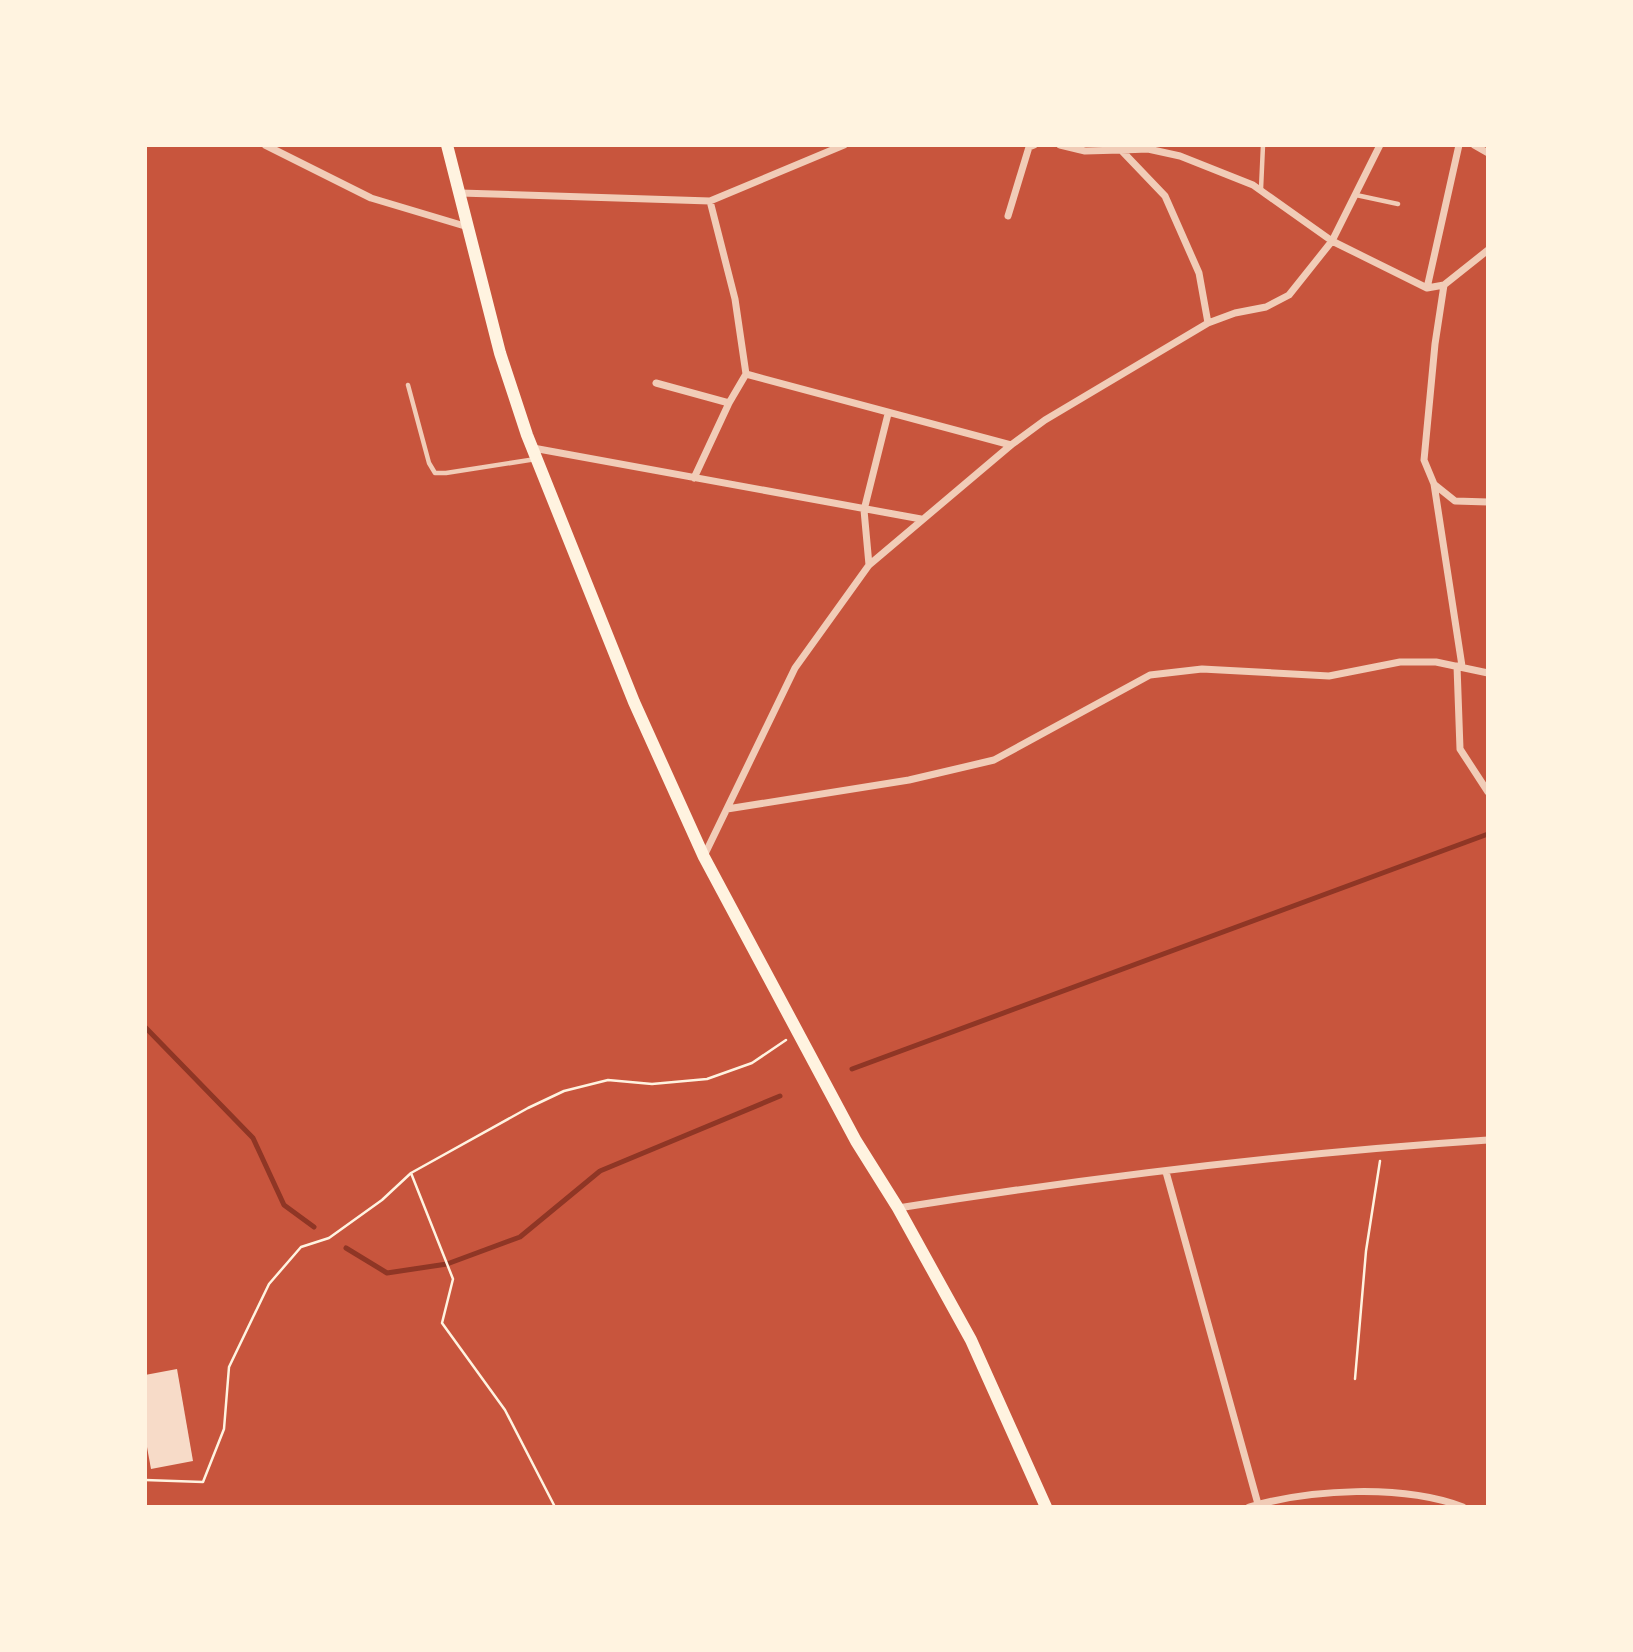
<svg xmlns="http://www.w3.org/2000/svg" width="1633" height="1652" font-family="Poppins,sans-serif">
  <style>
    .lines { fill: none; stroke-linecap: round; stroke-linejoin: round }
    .stream { stroke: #8f3625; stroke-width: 5 }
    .building { fill: #f7dbc8 }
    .path { stroke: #fff3e0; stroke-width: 2.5 }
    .service { stroke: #f1ccb7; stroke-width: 4.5 }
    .minor { stroke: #f1ccb7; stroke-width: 7 }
    .secondary { stroke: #fff3e0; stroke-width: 12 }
  </style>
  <rect width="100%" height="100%" fill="#c8553d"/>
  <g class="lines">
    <!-- stream -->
    <path class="stream" d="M145,1027L253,1138L284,1205L314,1227
      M852,1069L1488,834
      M346,1248L387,1273L447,1264L520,1237L600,1171L780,1096"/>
  </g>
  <!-- building -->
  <path class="building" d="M177,1369L193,1461L151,1469L145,1436V1375Z"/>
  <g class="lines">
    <!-- path -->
    <path class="path" d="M411,1173L453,1279L442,1323L505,1410L555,1507
      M1355,1379L1366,1251L1380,1161
      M145,1480L203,1482L224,1429L229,1367L269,1284L301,1247L329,1238L382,1200L411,1173L528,1108L564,1091L608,1080L652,1084L707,1079L752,1063L786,1040"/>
    <!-- service -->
    <path class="service" d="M1261,189L1263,145
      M1356,195L1398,204
      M408,385L429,463L435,473H446L536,459"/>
    <!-- minor -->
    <path class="minor" d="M265,145L371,198L468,227
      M1060,145L1085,151L1121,150L1165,196L1199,273L1208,323
      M1118,145L1121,150L1148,149L1180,156L1253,185L1332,241L1427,288L1444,285
      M1474,145L1488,153
      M460,193L710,201L844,145
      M1008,216L1029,147L1034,145
      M1427,288L1459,145
      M746,374L1011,445
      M656,383L729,403
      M533,448L921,519
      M694,478L729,403L746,374L735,299L710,201
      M1435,485L1455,501L1488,502
      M869,565L864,510L888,414
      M1457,666L1460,749L1488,792
      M1462,666L1434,484L1424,460L1435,344L1444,285L1488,250
      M727,809L909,780L994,760L1150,675L1202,669L1329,676L1400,662H1436L1488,673
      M704,856L795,668L869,565L1011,445L1045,420L1208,323L1235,313L1266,307L1289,295L1332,241L1380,145
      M1166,1172L1258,1504
      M898,1208C1093,1177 1291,1153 1488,1140
      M1249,1507C1311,1489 1402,1484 1463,1507"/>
    <!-- secondary -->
    <path class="secondary" d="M447,145L500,353L527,435L634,702L704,857L856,1141L898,1208L971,1340L1046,1507"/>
  </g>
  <!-- border -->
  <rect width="1633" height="1652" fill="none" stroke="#fff3e0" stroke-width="294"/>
</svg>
